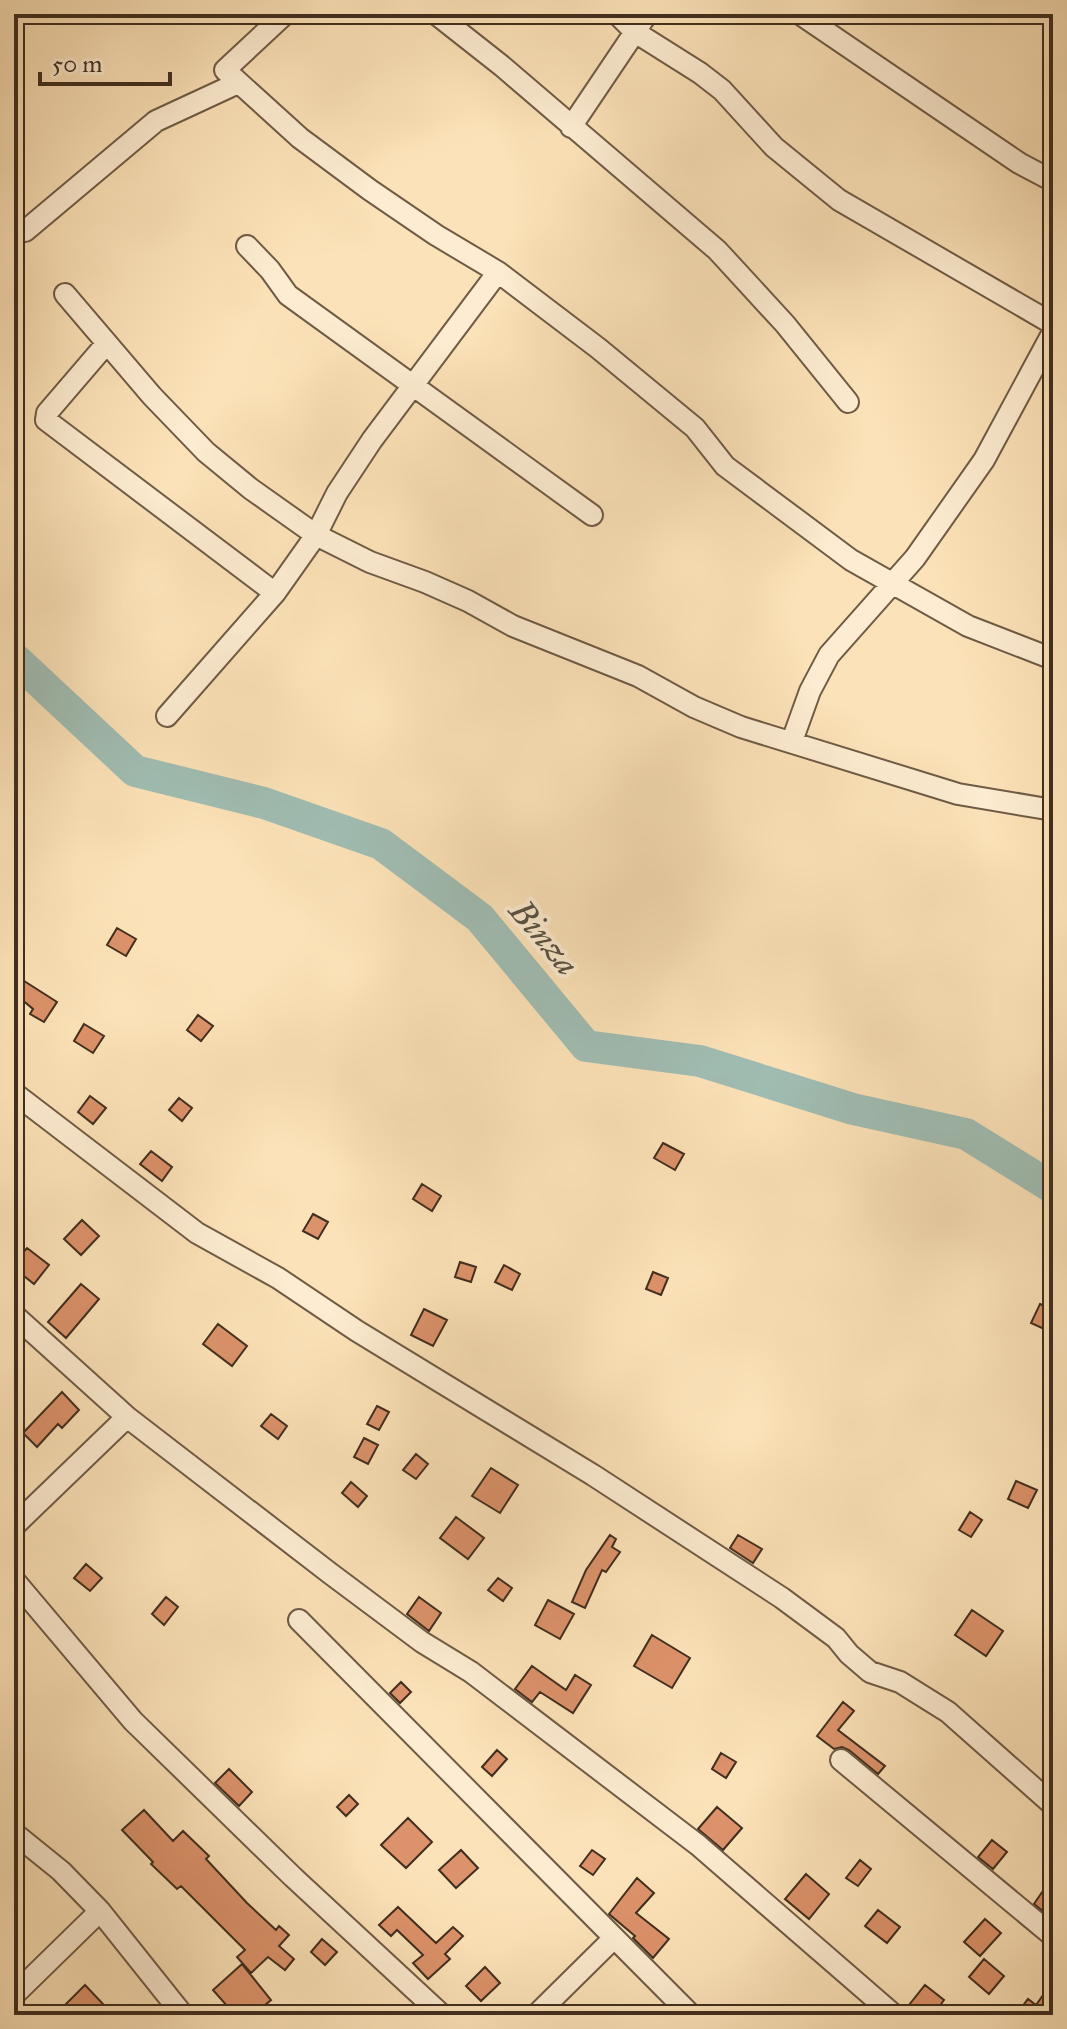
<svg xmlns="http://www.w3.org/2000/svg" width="1067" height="2029" font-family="'IM FELL Great Primer',serif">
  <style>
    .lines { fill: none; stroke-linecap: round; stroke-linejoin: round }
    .river { stroke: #a0bdb3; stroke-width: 32 }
    .building { fill: #dc926a; stroke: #402e1f; stroke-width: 2 }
    .minor-casing { stroke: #6f5b45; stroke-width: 24 }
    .minor { stroke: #fdecd1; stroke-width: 20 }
    .labels { text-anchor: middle; stroke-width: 8; stroke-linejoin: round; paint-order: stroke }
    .water-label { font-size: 34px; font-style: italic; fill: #585244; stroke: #fdecd1 }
  </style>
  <rect width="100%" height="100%" fill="#fce2b8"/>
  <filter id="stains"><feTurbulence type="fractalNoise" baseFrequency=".0025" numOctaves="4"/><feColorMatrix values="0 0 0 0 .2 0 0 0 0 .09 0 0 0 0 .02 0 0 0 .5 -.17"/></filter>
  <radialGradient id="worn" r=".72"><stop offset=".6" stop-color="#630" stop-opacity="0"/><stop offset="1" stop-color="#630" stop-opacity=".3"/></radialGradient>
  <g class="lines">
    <!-- river -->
    <path class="river" d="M14,658L135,771L264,803L381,844L480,918L586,1046L700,1061L853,1109L966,1134L1053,1188"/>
  </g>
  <!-- building -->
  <path class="building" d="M117,928L136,939L126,956L107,945Z
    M21,979L57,1002L44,1022L30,1014L33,1009L14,993V987Z
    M198,1015L213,1026L201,1041L187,1030Z
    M84,1024L104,1036L93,1053L74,1041Z
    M90,1096L106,1108L93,1124L78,1112Z
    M179,1098L192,1108L182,1121L169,1110Z
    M663,1143L684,1154L675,1170L654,1158Z
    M151,1151L172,1167L162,1181L140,1164Z
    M422,1184L441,1196L432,1211L413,1199Z
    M313,1214L328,1222L318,1239L303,1231Z
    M82,1220L99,1236L81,1255L64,1239Z
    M27,1248L49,1265L34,1284L14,1268V1263Z
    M460,1262L476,1267L471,1282L455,1277Z
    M504,1265L520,1274L512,1290L495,1282Z
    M653,1272L668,1278L661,1295L646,1289Z
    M81,1284L99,1299L66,1338L48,1322Z
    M1040,1304L1053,1310V1333L1031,1323Z
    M424,1309L447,1320L433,1346L411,1335Z
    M218,1324L247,1346L232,1366L203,1344Z
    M62,1392L79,1410L62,1428L58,1424L37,1447L23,1433Z
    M377,1406L389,1412L379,1430L367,1424Z
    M271,1414L287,1426L278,1439L261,1426Z
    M364,1438L378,1445L368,1464L354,1457Z
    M416,1454L428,1464L416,1479L403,1470Z
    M491,1468L518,1485L500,1513L472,1496Z
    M1016,1481L1037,1490L1028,1508L1008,1499Z
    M351,1482L367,1496L358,1507L342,1493Z
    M970,1512L982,1520L971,1537L959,1530Z
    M456,1517L484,1538L468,1559L440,1538Z
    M610,1535L616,1539L612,1547L620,1552L606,1572L602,1570L585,1608L572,1602L586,1570Z
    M738,1535L762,1549L753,1563L730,1548Z
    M86,1564L102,1578L90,1591L74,1578Z
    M498,1578L512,1588L503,1601L488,1590Z
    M166,1597L178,1607L164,1625L152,1614Z
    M419,1597L441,1613L429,1631L407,1614Z
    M548,1600L574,1614L560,1639L535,1625Z
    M972,1610L1003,1631L986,1656L955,1635Z
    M652,1635L690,1658L672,1688L634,1666Z
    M532,1666L566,1690L575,1675L591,1685L573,1713L540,1692L532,1702L515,1689Z
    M401,1682L411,1692L400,1703L390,1693Z
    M843,1702L854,1711L838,1730L885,1766L878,1774L849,1750L842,1747L834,1749L817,1736Z
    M497,1750L507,1759L492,1776L482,1767Z
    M721,1753L736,1762L726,1778L712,1769Z
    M229,1769L252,1792L239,1806L215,1783Z
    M349,1795L358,1804L346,1816L337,1807Z
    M717,1807L742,1828L723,1850L698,1829Z
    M144,1810L173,1841L183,1831L209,1856L206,1859L247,1903L276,1930L279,1926L289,1935L279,1946L294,1959L285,1970L268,1957L251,1973L237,1957L245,1950L181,1886L177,1889L151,1864L153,1862L122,1830Z
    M408,1818L432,1842L406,1868L381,1845Z
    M992,1840L1007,1852L993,1869L978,1857Z
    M461,1850L478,1868L456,1888L439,1870Z
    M592,1850L605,1859L593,1875L580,1866Z
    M860,1860L871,1869L858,1886L846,1878Z
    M806,1874L829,1894L809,1919L785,1899Z
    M1053,1876V1910L1049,1916L1034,1904Z
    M637,1878L654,1893L636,1913L669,1939L653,1958L633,1938L635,1936L609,1914Z
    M398,1907L436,1943L453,1927L463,1936L445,1954L450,1959L428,1979L413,1963L423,1955L397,1930L391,1936L379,1925Z
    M878,1910L900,1927L887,1943L865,1926Z
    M985,1919L1001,1933L980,1956L964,1942Z
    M322,1939L337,1952L325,1965L311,1952Z
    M984,1959L1004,1976L989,1994L969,1977Z
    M242,1964L271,2000L253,2015H220L229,2008L213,1990Z
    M485,1967L500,1983L481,2001L466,1986Z
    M1053,1981V2010L1050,2015H1016L1028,1999L1036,2005Z
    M85,1985L103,2004L91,2015H69L62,2008Z
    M925,1985L944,2000L933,2015H922L909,2005Z"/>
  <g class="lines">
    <defs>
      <path id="minor" d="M285,14L225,70L300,138L370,190L436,235L498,272L598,348L695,428L725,466L851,560L968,626L1053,659
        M436,14L502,66L717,250L785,324L848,402
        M617,14L635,32L700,73L722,90L774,147L839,200L1053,324
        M800,14L1019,163L1053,181
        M571,127L647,14
        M25,231L156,121L238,83
        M247,246L270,270L288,295L592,515
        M65,294L152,396L206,452L251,489L316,535L370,562L425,582L468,601L513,626L638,676L694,707L741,727L958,794L1053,810
        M107,343L47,413L46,420L275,593
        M167,716L275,593L316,535L337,493L372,440L498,272
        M792,741L810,691L829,655L915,558L984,460L1053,332
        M14,1093L197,1233L278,1278L357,1331L593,1475L782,1598L836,1638L849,1654L870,1672L900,1682L948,1712L1053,1805
        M14,1315L127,1417L331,1574L422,1642L471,1672L698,1845L894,2015
        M14,1526L127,1417
        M14,1580L133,1721L293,1877L442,2015
        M299,1620L691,2015
        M841,1760L1053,1936
        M14,1833L61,1871L100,1911L183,2015
        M14,1995L100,1911
        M536,2015L614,1938"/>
    </defs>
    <!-- minor casing -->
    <use href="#minor" class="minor-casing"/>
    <!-- minor -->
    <use href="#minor" class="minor"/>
  </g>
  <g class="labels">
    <!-- water labels -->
    <g class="water-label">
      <text transform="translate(545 937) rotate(50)" y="12">Binza</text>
    </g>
  </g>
  <!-- margin -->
  <rect width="1067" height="2029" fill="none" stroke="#fce2b8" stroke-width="48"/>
  <rect x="16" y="16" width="1035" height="1997" fill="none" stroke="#402e1f" stroke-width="4"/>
  <rect x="24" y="24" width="1019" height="1981" fill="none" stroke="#402e1f" stroke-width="2"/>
  <!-- scale -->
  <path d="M40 72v12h130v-12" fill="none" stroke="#402e1f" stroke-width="4"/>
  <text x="52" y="72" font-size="24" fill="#402e1f" stroke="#fdecd1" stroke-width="6" paint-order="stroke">50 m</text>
  <rect width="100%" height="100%" filter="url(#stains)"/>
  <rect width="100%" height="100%" fill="url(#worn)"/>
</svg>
